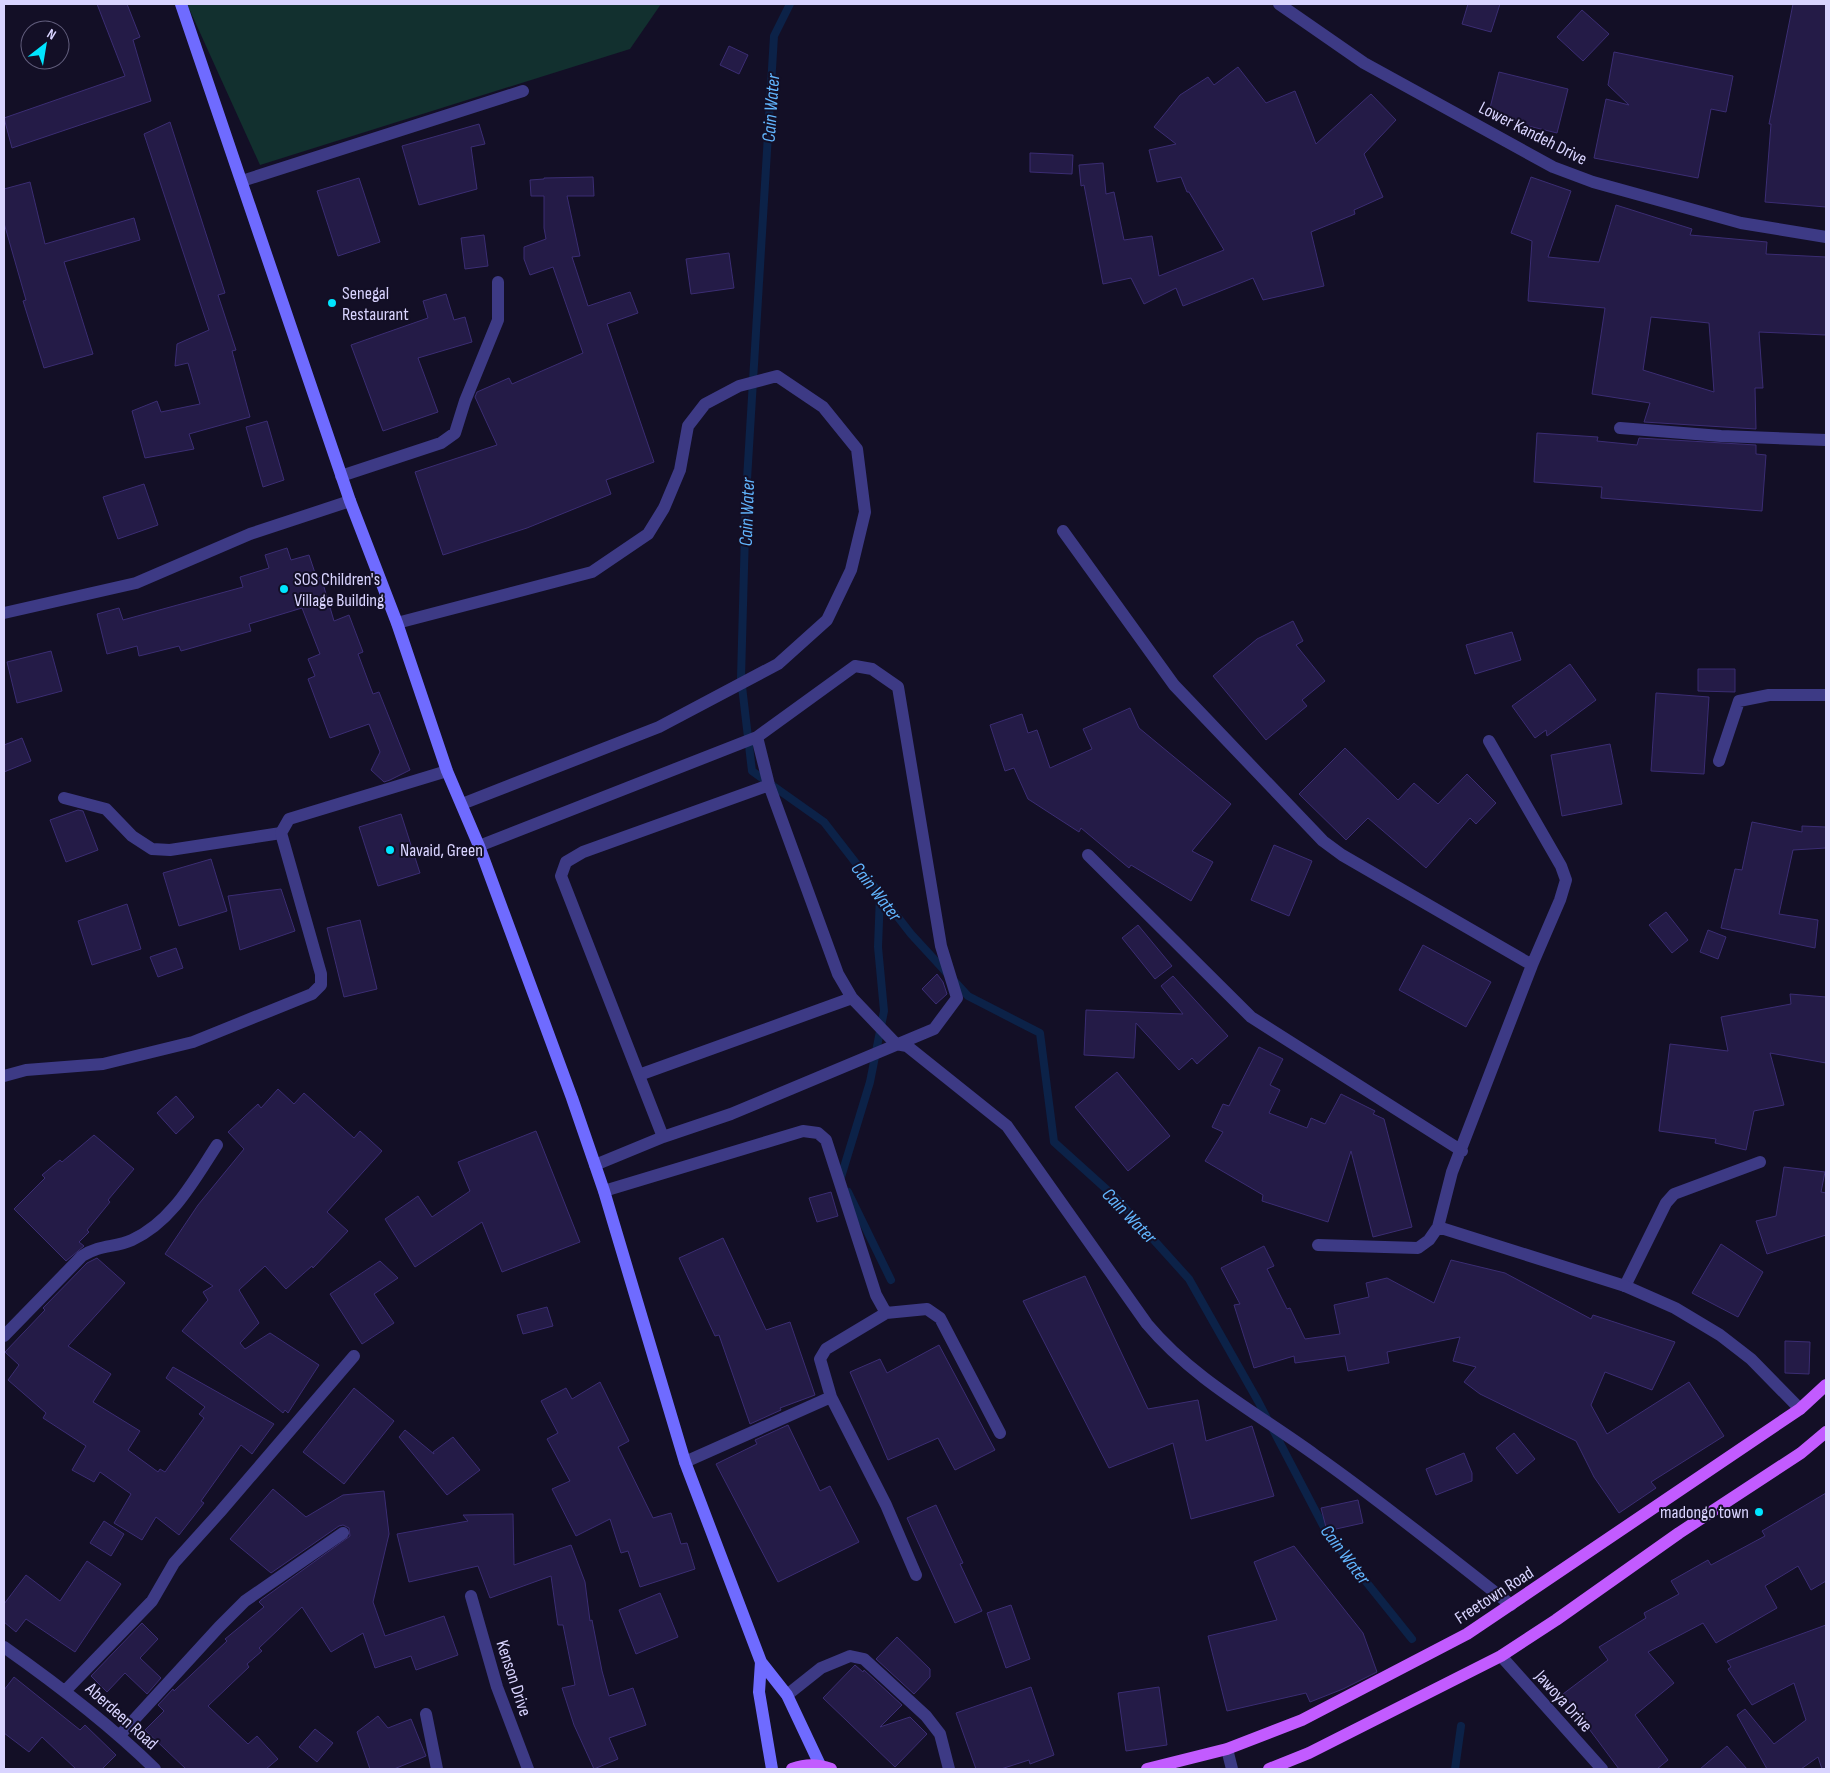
<svg xmlns="http://www.w3.org/2000/svg" width="1830" height="1773" font-family="'Sofia Sans Condensed',sans-serif">
  <style>
    .green { fill: #12302f }
    .lines { fill: none; stroke-linecap: round; stroke-linejoin: round }
    .stream { stroke: #0c2248; stroke-width: 8 }
    .building { fill: #241b47; stroke: #3b2d73; fill-rule: evenodd }
    .lane { stroke: #3d3a85; stroke-width: 12 }
    .street { stroke: #3d3a85; stroke-width: 12 }
    .secondary { stroke: #6f6bff; stroke-width: 12 }
    .primary { stroke: #c25bff; stroke-width: 12 }
    .poi-dot { fill: #00e5ff; stroke: #130f26; stroke-width: 2 }
    .labels { text-anchor: middle; stroke-width: 4; stroke-linejoin: round; paint-order: stroke }
    .street-label { font-size: 18px; fill: #d9d4ff; stroke: #130f26 }
    .poi-label { font-size: 18px; fill: #d9d4ff; stroke: #130f26; text-anchor: start }
    .water-label { font-size: 19px; font-style: italic; fill: #62b6ff; stroke: #130f26 }
  </style>
  <rect width="100%" height="100%" fill="#130f26"/>
  <!-- green -->
  <path class="green" d="M187,4H661L630,49L260,165Z"/>
  <g class="lines">
    <!-- stream -->
    <path class="stream" d="M790,4L774,36L746,496L741,678L752,771L824,822L911,934L968,996L1040,1033L1054,1142L1115,1197L1189,1279L1258,1401L1327,1533L1412,1639
      M841,1177L870,1082L884,1011L878,947L880,895
      M848,1192L891,1280
      M1455,1769L1461,1726"/>
  </g>
  <!-- building -->
  <path class="building" d="M97,4H127L140,37L133,40L151,101L12,148L4,118L125,76Z
    M1468,4H1500L1491,32L1462,24Z
    M1793,4H1826V207L1765,202L1771,124H1769Z
    M1582,10L1609,34L1583,61L1557,37Z
    M729,46L748,55L739,74L720,65Z
    M1614,52L1733,76L1726,112L1711,109L1698,178L1594,158L1606,99L1629,105L1608,85Z
    M1238,67L1266,103L1295,91L1316,144L1371,94L1396,120L1364,154L1383,197L1354,210L1355,214L1311,232L1324,286L1263,300L1253,278L1183,306L1176,288L1144,304L1131,278L1103,284L1084,185L1081,186L1079,165L1103,163L1106,194L1114,192L1124,240L1152,236L1159,276L1224,250L1189,192H1187L1181,177L1157,182L1149,150L1176,144L1154,127L1180,95L1208,77L1214,85Z
    M1499,72L1568,89L1557,133L1488,116Z
    M170,122L225,293L218,295L236,350L232,351L250,417L189,434L194,449L145,458L132,411L157,401L161,412L200,404L188,363L175,366L177,344L209,330L144,134Z
    M479,124L485,144L471,147L477,189L419,205L402,146Z
    M1030,153L1073,155L1072,174L1030,172Z
    M593,177L594,196H567L580,256L572,257L588,306L630,292L638,313L607,324L654,462L606,480L611,494L527,528L443,555L415,472L497,445L475,397L477,392L509,378L512,384L583,353L553,267L530,275L524,259V247L546,239L544,228V196H531L530,180L544,179V178Z
    M1531,177L1571,191L1548,257L1599,262L1616,205L1692,229L1690,235L1767,242L1766,254L1826,257V335L1759,332L1763,388H1755L1756,429L1644,422L1650,403L1592,394L1605,308L1528,301L1532,241L1511,233ZM1651,317L1709,323L1714,392L1643,370Z
    M359,178L380,242L338,256L317,191Z
    M30,182L45,244L134,218L140,240L64,262L93,354L44,368L23,301L26,300L4,223V189Z
    M484,235L488,266L465,269L461,238Z
    M729,253L734,288L691,294L686,259Z
    M446,294L454,320L465,317L472,342L418,358L438,412L383,431L351,345L428,318L423,301Z
    M267,421L284,480L263,487L246,427Z
    M1537,433L1598,437L1597,441L1637,445L1639,438L1756,445V454L1766,455L1762,511L1601,498L1602,487L1534,482Z
    M144,484L158,525L118,539L103,497Z
    M287,548L291,560L309,555L317,579L321,577L334,621L349,615L363,652L358,654L373,694L379,692L410,770L390,780L384,782L371,770L380,752L369,724L330,738L308,679L315,676L308,659L320,654L302,608L249,624L251,631L181,651L179,646L139,656L137,646L107,654L97,614L119,608L123,620L243,587L240,577L269,568L265,555Z
    M1293,621L1303,641L1296,645L1325,681L1302,700L1307,706L1266,740L1213,676L1257,639Z
    M1512,632L1521,660L1475,674L1466,645Z
    M51,651L62,691L17,703L7,662Z
    M1570,664L1596,700L1547,736L1546,730L1535,738L1512,706Z
    M1698,669H1735V692L1698,691Z
    M1656,693L1709,697L1704,774L1651,771Z
    M1130,708L1139,728L1231,804L1192,851L1213,862L1191,901L1131,865L1129,868L1081,828L1079,832L1028,799L1014,768L1005,771L990,725L1022,714L1028,733L1037,730L1050,768L1092,749L1083,729Z
    M22,738L31,761L4,772V745Z
    M1610,744L1622,804L1562,816L1551,755Z
    M1345,748L1398,800L1414,783L1438,804L1467,774L1496,803L1476,824L1470,818L1426,868L1368,818L1346,840L1299,794Z
    M78,810L83,811L98,850L66,862L50,820Z
    M401,814L420,873L378,886L359,827Z
    M1752,822L1802,832V826L1826,827V848L1793,850L1779,914L1818,920L1815,948L1721,928L1735,869L1742,870Z
    M1274,845L1312,861L1289,916L1251,900Z
    M211,859L227,911L179,926L163,873Z
    M281,889L295,931L240,950L228,896Z
    M127,904L141,949L92,965L78,921Z
    M1666,912L1688,940L1672,953L1649,925Z
    M360,920L377,989L344,997L327,928Z
    M1138,925L1172,966L1155,979L1122,938Z
    M1708,930L1726,937L1718,959L1700,952Z
    M1423,945L1491,982L1466,1027L1399,990Z
    M176,948L183,968L158,977L150,957Z
    M937,974L943,982L947,994L936,1004L922,989Z
    M1173,976L1228,1036L1197,1064L1192,1058L1179,1070L1136,1023L1134,1058L1084,1055L1086,1010L1183,1014L1161,986Z
    M1790,994L1826,997V1063L1770,1053L1784,1105L1754,1111L1746,1150L1715,1143L1716,1139L1659,1131L1670,1044L1728,1051L1721,1017L1791,1004Z
    M1259,1047L1283,1059L1270,1085L1280,1090L1269,1113L1307,1128L1311,1118L1325,1124L1341,1094L1375,1111L1373,1114L1384,1119L1412,1227L1373,1237L1351,1151L1328,1222L1262,1201L1263,1195L1205,1161L1223,1132L1212,1127L1223,1104L1229,1106Z
    M1117,1072L1170,1136L1128,1171L1075,1107Z
    M278,1089L294,1104L304,1093L354,1138L360,1131L382,1151L327,1212L348,1231L313,1268L312,1266L286,1289L265,1266L239,1290L259,1323L240,1343L245,1349L270,1333L319,1365L288,1413L285,1410L283,1413L182,1331L208,1300L203,1292L213,1286L165,1254L198,1205L244,1149L228,1132L258,1104L261,1108Z
    M176,1096L194,1117L176,1134L157,1113Z
    M536,1131L580,1242L502,1272L482,1222L415,1267L385,1219L418,1196L432,1217L470,1191L458,1162Z
    M94,1135L134,1169L108,1200L110,1202L87,1230L89,1232L79,1242L84,1246L66,1261L14,1209L45,1178L42,1175L60,1160L62,1162Z
    M1784,1167L1825,1172L1821,1192L1826,1193V1235L1767,1254L1756,1221L1776,1216Z
    M831,1192L838,1216L817,1222L809,1198Z
    M723,1238L766,1330L790,1322L815,1395L780,1408L781,1410L750,1424L719,1335L715,1336L679,1258Z
    M1721,1244L1763,1272L1738,1317L1692,1293Z
    M1264,1246L1274,1266L1267,1269L1287,1309L1290,1308L1305,1339L1340,1334L1334,1305L1369,1297L1366,1283L1387,1278L1434,1303L1451,1260L1505,1273L1591,1319L1593,1315L1675,1342L1652,1390L1605,1372L1591,1405L1607,1434L1689,1382L1724,1436L1651,1482L1656,1488L1619,1513L1594,1477L1576,1441L1480,1394L1464,1382L1476,1367L1453,1361L1460,1337L1387,1352L1389,1363L1348,1371L1345,1356L1295,1363L1294,1356L1254,1368L1234,1305L1240,1304L1221,1268Z
    M97,1258L125,1283L68,1346L111,1374L93,1402L140,1431L128,1450L158,1472L160,1469L165,1472L204,1418L199,1414L205,1407L166,1378L173,1367L274,1424L252,1454L241,1445L201,1501L204,1503L179,1535L156,1517L142,1540L114,1523L131,1494L100,1472L94,1482L72,1470L86,1446L43,1418L46,1413L8,1380L19,1365L5,1352L45,1310L43,1308L87,1263Z
    M380,1261L398,1278L374,1294L394,1323L362,1344L330,1294Z
    M1085,1276L1148,1409L1198,1400L1206,1441L1252,1426L1274,1496L1191,1519L1173,1443L1109,1468L1023,1301Z
    M547,1307L553,1326L523,1334L517,1315Z
    M1785,1341L1810,1342L1809,1374L1785,1373Z
    M939,1345L995,1450L955,1470L938,1438L888,1460L850,1372L880,1359L887,1373Z
    M600,1382L629,1441L618,1447L653,1518L671,1513L681,1544L687,1543L695,1569L640,1587L628,1551L621,1553L610,1519L576,1536L552,1489L570,1481L547,1439L558,1433L541,1401L566,1388L572,1399Z
    M354,1388L394,1421L344,1484L303,1452Z
    M788,1425L820,1491L830,1486L859,1542L778,1582L716,1464L757,1444L755,1440Z
    M405,1430L434,1454L433,1452L453,1437L480,1470L447,1495L399,1437Z
    M1514,1433L1535,1459L1517,1474L1496,1448Z
    M1464,1453L1472,1473V1481L1436,1495L1426,1469Z
    M273,1489L306,1517L343,1495L384,1491L389,1534L373,1602L385,1636L444,1616L458,1655L416,1670L411,1656L375,1668L363,1633L331,1652L302,1607L259,1648L262,1651L247,1664L249,1667L208,1706L248,1744L257,1736L278,1759L266,1769H186L145,1730L164,1711L158,1705L173,1689L174,1691L227,1641L225,1639L264,1607L259,1602L261,1600L350,1536L349,1528L343,1525L339,1526L271,1573L230,1539Z
    M1826,1493V1581L1811,1590L1798,1566L1765,1586L1777,1608L1716,1643L1703,1623L1648,1652L1674,1683L1635,1715L1668,1760L1657,1769H1619L1563,1694L1608,1660L1599,1647L1646,1618L1644,1613L1679,1594L1671,1581L1708,1560L1711,1565L1765,1536L1762,1531Z
    M1358,1500L1363,1523L1327,1531L1321,1508Z
    M936,1505L963,1563L960,1564L982,1611L955,1623L907,1518Z
    M513,1514L514,1565L571,1545L585,1582L590,1621L592,1620L602,1671L609,1696L633,1688L646,1725L609,1738L618,1759L594,1769L574,1725L562,1688L575,1685L563,1625H558L551,1576L490,1598L478,1566L409,1582L397,1534L468,1521L463,1515Z
    M104,1521L124,1534L111,1556L90,1543Z
    M1294,1546L1363,1633L1377,1672L1343,1689L1310,1702L1306,1693L1227,1711L1208,1636L1277,1620L1254,1562Z
    M87,1561L121,1584L75,1652L26,1619L16,1632L4,1622V1604L26,1575L60,1601Z
    M660,1593L678,1637L636,1654L619,1610Z
    M1011,1605L1030,1659L1006,1668L987,1613Z
    M142,1623L158,1639L140,1658L161,1678L147,1694L125,1673L107,1692L91,1676Z
    M1826,1625V1769H1822L1818,1757L1801,1769H1767L1737,1715L1745,1709L1774,1744L1806,1720L1794,1683L1752,1705L1728,1669L1731,1667L1727,1661Z
    M897,1637L930,1669V1677L914,1694L876,1659Z
    M855,1665L863,1672L864,1670L902,1705L880,1727L910,1717L927,1734L895,1767L823,1698Z
    M14,1677L80,1730L85,1725L116,1755L102,1769H76L42,1737L29,1752L4,1733V1690Z
    M1031,1687L1054,1755L1030,1764L1029,1760L1001,1769H976L956,1713Z
    M1159,1687L1167,1745L1126,1751L1118,1693Z
    M378,1716L388,1728L411,1719L426,1756L394,1769H370L357,1732Z
    M315,1729L333,1743L317,1762L299,1747Z
    M1727,1746L1747,1769H1700Z"/>
  <g class="lines">
    <!-- lane -->
    <path class="lane" d="M397,623L592,572L648,534L664,508L680,470L688,426L705,404L739,386L777,376L823,407L857,449L865,512L851,570L827,620L778,664L659,727L462,804
      M757,737L769,785L838,974L852,998L896,1044L907,1046L1007,1126L1147,1324C1193,1379 1257,1413 1315,1455C1382,1502 1446,1554 1511,1605
      M64,798L106,809L132,836L152,849L170,850L281,833
      M479,846L757,737L855,666L872,669L898,687L941,946L957,998L934,1029L731,1114L663,1137L595,1165
      M639,1075L852,998
      M663,1137L561,876L566,862L583,852L769,785
      M1625,1286L1666,1203L1674,1194L1760,1162
      M787,1695L821,1668L850,1656L864,1659L926,1716L940,1734L949,1769"/>
    <!-- street -->
    <path class="street" d="M1279,4L1364,63L1553,167L1593,182L1741,223L1826,237
      M242,181L523,91
      M1620,428L1721,436L1826,440
      M341,476L441,443L455,433L465,401L498,320V282
      M1063,531L1174,685L1323,841L1342,855L1532,965
      M4,613L136,583L250,534L350,501
      M1489,741L1561,866L1566,880L1560,900L1532,965L1452,1172L1438,1227L1625,1286L1675,1308L1720,1335L1751,1359L1800,1409
      M1719,761L1739,701L1769,695H1826
      M1088,855L1251,1017L1462,1151
      M4,1076L26,1070L103,1064L193,1042L312,994L321,985V974L281,833L289,819L447,771
      M604,1191L803,1131L818,1133L826,1140L876,1295L886,1313L927,1309L940,1318L1000,1433
      M1318,1245L1418,1248L1429,1240L1438,1227
      M4,1336L82,1256C101,1244 114,1248 132,1240C172,1222 194,1180 217,1145
      M831,1397L820,1359L826,1349L886,1313
      M685,1462L831,1397L886,1505L916,1575
      M471,1596L497,1687L528,1769
      M4,1647C58,1685 108,1723 155,1769
      M1501,1656L1602,1769
      M66,1690L152,1601L174,1563L220,1512L354,1356
      M426,1714L437,1769
      M120,1735L219,1627L245,1601L343,1533
      M1227,1749L1232,1769"/>
    <!-- secondary -->
    <path class="secondary" d="M181,4L350,501L397,623L447,771L479,846L572,1098L604,1191L685,1462L761,1662L787,1695L820,1765
      M761,1662L759,1692L772,1769"/>
    <!-- primary -->
    <path class="primary" d="M792,1769C806,1764 817,1764 831,1769
      M1147,1769L1227,1749L1302,1720L1467,1634L1800,1409L1826,1385
      M1269,1769L1309,1753L1501,1656L1556,1620L1679,1533L1801,1453L1826,1432"/>
  </g>
  <!-- markers -->
  <g class="poi-dot">
    <circle cx="332" cy="303" r="5"/>
    <circle cx="284" cy="589" r="5"/>
    <circle cx="390" cy="850" r="5"/>
    <circle cx="1759" cy="1512" r="5"/>
  </g>
  <g class="labels">
    <!-- street labels -->
    <g class="street-label">
      <text transform="translate(1533 133) rotate(27)" y="6">Lower Kandeh Drive</text>
      <text transform="translate(1494 1595) rotate(-33)" y="6">Freetown Road</text>
      <text transform="translate(514 1678) rotate(72)" y="6">Kenson Drive</text>
      <text transform="translate(1564 1701) rotate(48)" y="6">Jawoya Drive</text>
      <text transform="translate(122 1716) rotate(42)" y="6">Aberdeen Road</text>
    </g>
    <!-- poi labels -->
    <g class="poi-label">
      <text x="342" y="299">Senegal<tspan x="342" dy="21">Restaurant</tspan></text>
      <text x="294" y="585">SOS Children's<tspan x="294" dy="21">Village Building</tspan></text>
      <text x="400" y="856">Navaid, Green</text>
      <text x="1749" y="1518" text-anchor="end">madongo town</text>
    </g>
    <!-- water labels -->
    <g class="water-label">
      <text transform="translate(770 108) rotate(-86)" y="7">Cain Water</text>
      <text transform="translate(746 512) rotate(-88)" y="7">Cain Water</text>
      <text transform="translate(877 891) rotate(52)" y="7">Cain Water</text>
      <text transform="translate(1130 1215) rotate(46)" y="7">Cain Water</text>
      <text transform="translate(1346 1554) rotate(53)" y="7">Cain Water</text>
    </g>
  </g>
  <!-- border -->
  <rect width="1830" height="1773" fill="none" stroke="#d9d4ff" stroke-width="10"/>
  <!-- north arrow -->
  <g transform="translate(45 45) rotate(31)"><circle r="24" fill="#130f26" stroke="#625e7d"/>
  <path d="M0-4L9 19L0 12L-9 19Z" fill="#00e5ff"/>
  <text y="-8" font-size="14" font-weight="bold" text-anchor="middle" fill="#d9d4ff">N</text>
  </g>
</svg>
